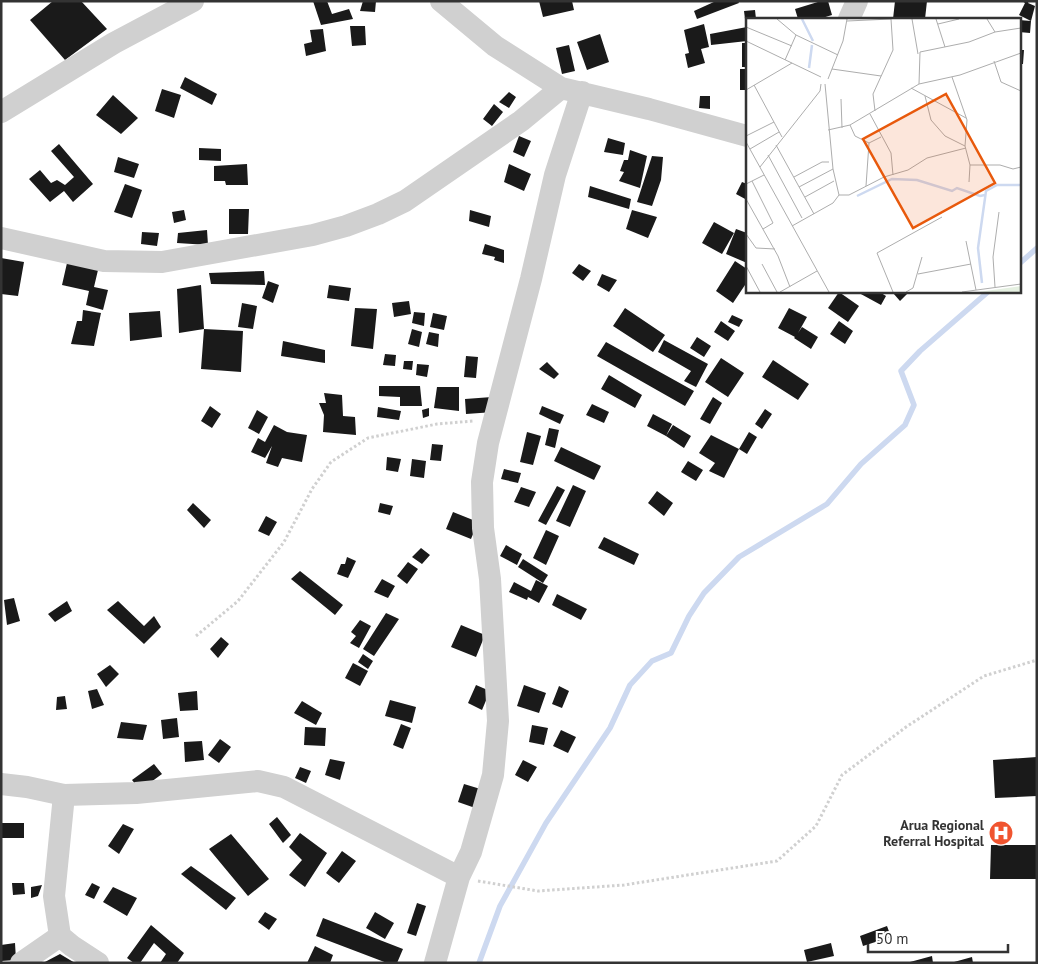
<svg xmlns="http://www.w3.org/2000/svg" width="1038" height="964" font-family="'PT Sans',sans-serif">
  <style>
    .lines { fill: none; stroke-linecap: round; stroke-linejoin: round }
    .stream { stroke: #cdd9f0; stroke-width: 5.5 }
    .building { fill: #1a1a1a }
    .path { stroke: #d0d0d0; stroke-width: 3; stroke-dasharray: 2.5 2.5; stroke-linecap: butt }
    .street { stroke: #d0d0d0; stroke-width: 22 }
    .labels { text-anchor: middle; stroke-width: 5; stroke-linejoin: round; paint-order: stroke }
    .poi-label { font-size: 14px; font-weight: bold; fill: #333; stroke: #fff; text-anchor: end }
    .inset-river { fill: none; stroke: #cdd9f0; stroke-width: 2.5 }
    .inset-road { fill: none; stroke: #adadad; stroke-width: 1 }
    .view { fill: #e8590c; fill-opacity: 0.15; stroke: #e8590c; stroke-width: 2.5 }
    .inset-edge { fill: none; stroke: #333; stroke-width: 2.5 }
  </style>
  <rect width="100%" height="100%" fill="#fff"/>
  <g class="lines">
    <!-- stream -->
    <path class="stream" d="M1019,264L1037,248
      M479,963L500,906L546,823L610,728L630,685L652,661L671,653L689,616L704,593L739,557L827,504L861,464L905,425L914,405L901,371L920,351L989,291"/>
  </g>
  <!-- building -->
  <path class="building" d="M53,1H81L107,29L65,60L30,20Z
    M313,1H327L332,14L349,9L353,19L321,25Z
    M363,1H376L375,12L360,11Z
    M539,1H572L574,10L543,17Z
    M716,1H738L739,3L697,19L694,11Z
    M821,1H828L832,15L819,19H798L795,9Z
    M895,1H927L925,19H893Z
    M1022,1H1029L1028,3L1035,6L1031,21L1019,15L1025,3Z
    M755,10L756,19H745L744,11Z
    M1019,20L1031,21L1030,33L1019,32Z
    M704,24L709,47L701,49L705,63L688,68L685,54L689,53L684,30Z
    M350,26H365L366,45L352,46Z
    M747,27V41L711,45L710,34Z
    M323,29L326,51L306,56L304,44L312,42L310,30Z
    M600,34L609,62L587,70L577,42Z
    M742,43H747V67H742Z
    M569,45L575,71L562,74L556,48Z
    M1019,50H1024L1023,64H1019Z
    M740,69H747V90H740Z
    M185,77L217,94L212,105L180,88Z
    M162,89L181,95L174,118L155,111Z
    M509,92L516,97L509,108L499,102Z
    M113,95L138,118L121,134L96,115Z
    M700,96H710V109L699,108Z
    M494,104L503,112L492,126L483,119Z
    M519,136L531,141L524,157L513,152Z
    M608,138L625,143L623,155L604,152Z
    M59,144L93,184L73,202L64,191L50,202L29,179L40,170L51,183L57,180L65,185L74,177L51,151Z
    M199,148L221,149V161L199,160Z
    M630,150L647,156L640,188L619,181L624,172L620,171L624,160H628Z
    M652,156L663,157L661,180L652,206L637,202Z
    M118,157L139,164L134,178L114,172Z
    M247,164L248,185H226L225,181H214V166Z
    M509,164L531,174L524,191L504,182Z
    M742,182L747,184V200L736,194Z
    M125,184L142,190L132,218L114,212Z
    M590,186L631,199L629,209L588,197Z
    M229,209H249L248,234H229Z
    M184,210L186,220L174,223L172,212Z
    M470,210L491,216L489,227L469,221Z
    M632,210L657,217L648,238L626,229Z
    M714,222L734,233L722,254L702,243Z
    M736,229L747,233V263L726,254Z
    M207,230L208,245L177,243L178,233Z
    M142,232L159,233L157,246L141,244Z
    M485,244L504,250V263L494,260L495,257L482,254Z
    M1,258L24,262L18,296L1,294Z
    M735,261L747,269V282L733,303L716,291Z
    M67,263L98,270L94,287L108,290L103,310L86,305L89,291L62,285Z
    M579,264L591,271L583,281L572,273Z
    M264,271L265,285L211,284L209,273Z
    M602,274L617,280L609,292L597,285Z
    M268,281L279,285L273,303L262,298Z
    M201,285L204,329L179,333L177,289Z
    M329,285L351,288L349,301L327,298Z
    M860,291H878L886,296L881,305L859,293Z
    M895,291H910L900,301L893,293Z
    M839,292L859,306L848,322L828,308Z
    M409,301L411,314L394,317L392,303Z
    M242,303L257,306L253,329L238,327Z
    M355,308L377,309L373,349L351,346Z
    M625,308L665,335L653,352L613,326Z
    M789,308L807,317L798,333L802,327L818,337L811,349L794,338L795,337L778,328Z
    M83,310L101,313L94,346L71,344L77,321H82Z
    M160,311L162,337L130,341L129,313Z
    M414,312L425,313L424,326L412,323Z
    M433,313L447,316L444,330L430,327Z
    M732,315L743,320L739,327L728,322Z
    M721,321L735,331L728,341L714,332Z
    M839,321L853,331L845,344L830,334Z
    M204,329L243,331L241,372L201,369Z
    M412,329L422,332L419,347L408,344Z
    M429,332L439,334L438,347L426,344Z
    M697,337L711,346L704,357L690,348Z
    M664,340L708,364L696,387L684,381L691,371L658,352Z
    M283,341L325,350V363L281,356Z
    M606,342L694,391L685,406L597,356Z
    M385,354L396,355L395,366L383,365Z
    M466,356L478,357L476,378L464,377Z
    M721,358L744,373L728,397L705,382Z
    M773,360L809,384L798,400L762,377Z
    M404,361H413L412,370L403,369Z
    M547,362L559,374L554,379L539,369Z
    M417,364L429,365L427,377L416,375Z
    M609,375L642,395L635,408L601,389Z
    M379,386H420L422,406H400V397L379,396Z
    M437,387H459V411L434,408Z
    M324,393L342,395L343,416L355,417L356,435L323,432L324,415L319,403H326Z
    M492,397L494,412L466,414L465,399Z
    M713,397L722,403L710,424L700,419Z
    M592,404L609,412L604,423L586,415Z
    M210,406L221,414L212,428L201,421Z
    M542,406L564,415L560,424L539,414Z
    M378,407L401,411L399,420L377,417Z
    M429,408V416L423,418L422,410Z
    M765,409L772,414L762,429L755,424Z
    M257,410L268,417L259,434L248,428Z
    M653,414L672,424L666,436L647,426Z
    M274,425L287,432L307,435L302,462L282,458L278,467L266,463L272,446L265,458L251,452L258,438L265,442Z
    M673,425L691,436L684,448L666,436Z
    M549,428L559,430L555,448L545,445Z
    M527,432L541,436L533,465L520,462Z
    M749,432L757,437L747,454L739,449Z
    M711,435L739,449L724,478L709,471L715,463L699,453Z
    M432,444L443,445L441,461L430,460Z
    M561,447L601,466L594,480L554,461Z
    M387,457L401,459L398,472L386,470Z
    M412,459L426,461L424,478L410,476Z
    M688,461L703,470L696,481L681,472Z
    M504,469L521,473L518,483L501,479Z
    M573,485L586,491L570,527L556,521Z
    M557,486L565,490L546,525L538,521Z
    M521,487L536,492L529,507L514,502Z
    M657,491L673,503L664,516L648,503Z
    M193,503L211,520L204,528L187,510Z
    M380,503L393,506L390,515L378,512Z
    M453,512L478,522L471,539L446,529Z
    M266,516L277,522L269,536L258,531Z
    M546,530L559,536L546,565L533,558Z
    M604,537L639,554L634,565L598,548Z
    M506,545L522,554L517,565L500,556Z
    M421,548L430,555L422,564L412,557Z
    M347,557L356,561L348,578L337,574L341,564H345Z
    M523,559L548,575L543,583L518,567Z
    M408,562L418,569L407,584L397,576Z
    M300,571L343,605L335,615L291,579Z
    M382,579L395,586L388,598L374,592Z
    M536,580L548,586L539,603L528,597L527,600L509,592L514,582L531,591Z
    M557,594L587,609L581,620L552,605Z
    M14,598L20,621L7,625L4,600Z
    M67,601L72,611L55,622L48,614Z
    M118,601L144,626L154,616L161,627L144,644L107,610Z
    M386,613L399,619L374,656L363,649Z
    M360,620L371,626L359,648L350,643L356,636L351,632Z
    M461,625L485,635L476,657L451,647Z
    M221,637L229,644L218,658L210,649Z
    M363,654L373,661L368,669L358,662Z
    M353,663L368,671L360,686L345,678Z
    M110,665L119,674L106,687L97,674Z
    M476,685L490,691L482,710L468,703Z
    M524,685L546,693L539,713L517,706Z
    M559,686L569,691L562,708L552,704Z
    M97,689L104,705L92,709L88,691Z
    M197,691L198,710L180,711L178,693Z
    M65,696L67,709L56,710L57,697Z
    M390,700L416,707L412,723L385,716Z
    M302,701L322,713L316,725L294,713Z
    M177,718L179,737L163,739L161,720Z
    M121,722L147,725L143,740L117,738Z
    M401,724L411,728L403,749L393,745Z
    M532,725L548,728L544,745L529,742Z
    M305,727L326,728L325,746L304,745Z
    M561,730L576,737L568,753L553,746Z
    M220,739L231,747L219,763L208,755Z
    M202,741L204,760L185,762L184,742Z
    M1037,757V796L995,798L993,760Z
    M330,759L345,762L340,780L325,775Z
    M523,760L537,767L528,782L515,775Z
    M154,764L162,774L140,790L132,780Z
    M300,767L311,771L306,783L295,778Z
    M464,784L487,791L481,810L458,802Z
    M277,817L291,835L283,843L269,824Z
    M1,823H24V838H1Z
    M123,824L134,829L119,854L108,846Z
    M300,833L327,853L305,887L289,875L302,860L289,847Z
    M231,834L269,879L248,896L209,849Z
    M991,845H1037V879H990Z
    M342,851L356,861L339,883L326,873Z
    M191,866L236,898L226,910L181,874Z
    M12,883H24L25,894L13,895Z
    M92,883L100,887L94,899L85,895Z
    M42,885L38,896L31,898V887Z
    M113,887L137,898L127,916L103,902Z
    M417,903L426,906L416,936L407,933Z
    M265,912L277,919L269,930L258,922Z
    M375,912L394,923L385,939L366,928Z
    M323,918L403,949L397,963H387L316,936Z
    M151,925L184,953L177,963H160L166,954L154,943L140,963H134L127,958Z
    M887,926L891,937L863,946L860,936Z
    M15,943L16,960L1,961V945Z
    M831,943L834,956L807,962L804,950Z
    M315,946L333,955L330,963H307Z
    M60,954L75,963H43Z
    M932,956L933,963H910V962Z
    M972,957L973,963H954V962Z"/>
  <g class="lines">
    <!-- path -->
    <path class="path" d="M196,636L238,601L284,542L312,489L331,462L368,438L437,424L473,421
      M478,881L538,891L624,885L777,861L816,826L842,775L906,727L984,676L1037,660"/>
    <!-- street -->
    <path class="street" d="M441,1L495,46L561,88L649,109L747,136
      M849,19L857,1
      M1,112L114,43L193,1
      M1,238L104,261L162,262L313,235L346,226L378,214L405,201L521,121L561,88
      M1,784L27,787L64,795L136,793L258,781L284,787L459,877
      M64,795L54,896L60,936L72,946L98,963
      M21,963L60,936
      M435,963L459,877L471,852L493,775L498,721L490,579L483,528L482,482L488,443L531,279L555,175L582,92"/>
  </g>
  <!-- icons -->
  <defs>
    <symbol id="hospital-disc" viewBox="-11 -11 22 22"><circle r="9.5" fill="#f0542f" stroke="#fff"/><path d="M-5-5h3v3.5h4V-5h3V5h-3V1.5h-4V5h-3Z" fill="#fff"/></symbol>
  </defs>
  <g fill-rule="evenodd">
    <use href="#hospital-disc" x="987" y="819" width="28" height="28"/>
  </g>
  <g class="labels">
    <!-- poi labels -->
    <g class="poi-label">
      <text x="984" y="830">Arua Regional<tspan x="984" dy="16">Referral Hospital</tspan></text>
    </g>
  </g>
  <!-- overview -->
  <g transform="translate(746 18)">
    <rect width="275" height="275" fill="#fff"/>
    <path d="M275,268V274H232Z" fill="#e5f0e1"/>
    <path class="inset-river" d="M56,1L67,23M63,50L66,27M111,178L146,161L171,162L206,173L211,170L234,178L239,177M236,265L232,230L240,173L251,167H275"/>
    <path class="inset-road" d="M31,1L50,17L92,37M166,1L172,36M190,1L199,29M241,1L249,14M101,3L145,1M192,6L213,1M0,9L46,28M0,23L75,59M39,42L50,17M248,43L255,64L275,73M86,51L135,58M206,59L221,102L219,128L224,147H254L267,151L275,149M82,61L97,23L101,1M173,66L174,34L223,24L249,14L275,10M8,67L36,119M165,70L220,100M0,72L46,45M179,78L185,102L199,118L219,128M95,81L96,110M129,93L127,76L147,32L145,1M124,96L145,135L147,157M104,107L109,118L123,125M82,112L104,107L173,66L214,57L275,35M0,118L28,104M0,124L83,274M30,127L68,196M4,131L33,114M22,137L56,200M14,149L74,73L75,66M48,159L76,144H83M6,163L27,205L17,211M223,164L224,147M0,166L18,157M120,168L123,125L135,119M53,169L87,151M93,177H103L138,159L162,152L181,140L220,130M59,179L88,163M0,181L32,238L44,269M46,208L87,185L93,177L87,151L79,66M0,216L10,230L29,231M220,223L230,272M16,246L31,274M0,248L14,274M172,256L225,246M275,266V230M249,269L247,239L253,194M34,274L71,253M147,274L131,235L196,199M160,274L167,270L176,239M216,274L275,266"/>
    <path class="view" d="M200,76L249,165L167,210L117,121Z"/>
    <rect width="275" height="275" class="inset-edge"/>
  </g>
  <!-- border -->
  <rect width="1038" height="964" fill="none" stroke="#333333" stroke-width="5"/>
  <!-- scale -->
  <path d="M868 944v8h140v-8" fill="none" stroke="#333333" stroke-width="2.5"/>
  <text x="876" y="944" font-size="15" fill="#333333" stroke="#ffffff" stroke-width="4" paint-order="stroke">50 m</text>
</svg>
